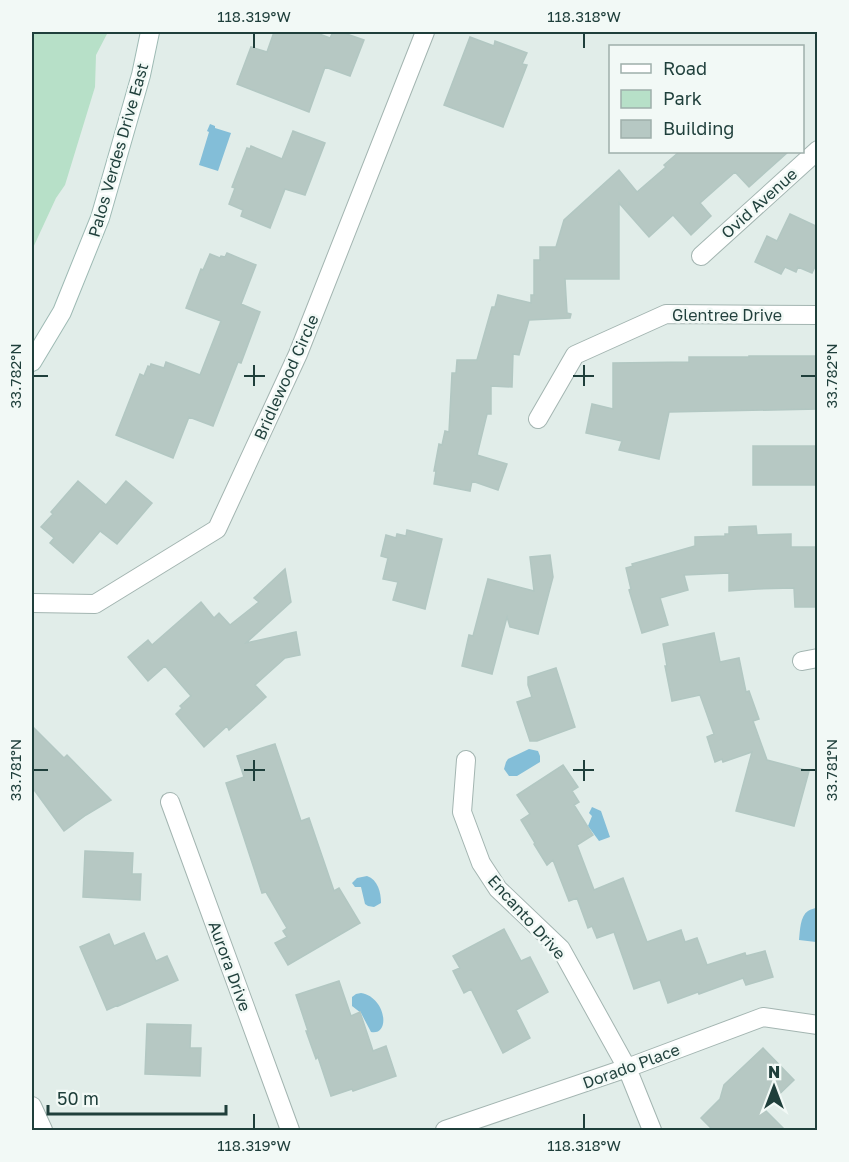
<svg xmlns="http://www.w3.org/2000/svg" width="849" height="1162" font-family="'Golos Text',sans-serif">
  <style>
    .green { fill: #b7e0c8 }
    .water { fill: #83bed8 }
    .building { fill: #b6c8c3; stroke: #b2c7c2; stroke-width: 1.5 }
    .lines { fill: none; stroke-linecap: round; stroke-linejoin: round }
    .minor-casing { stroke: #a3b5b1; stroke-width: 20 }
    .secondary-casing { stroke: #9ebab4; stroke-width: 20 }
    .minor { stroke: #fff; stroke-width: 18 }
    .secondary { stroke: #fff; stroke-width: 18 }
    .ticks { fill: none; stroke: #1f3f3b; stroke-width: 2 }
    .labels { text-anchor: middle; stroke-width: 5; stroke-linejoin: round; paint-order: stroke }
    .street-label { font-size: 16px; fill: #1f3f3b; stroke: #f2f9f6 }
    .neatline { fill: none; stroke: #1f3f3b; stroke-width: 2 }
    .ticks-label { font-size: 15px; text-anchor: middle; fill: #1f3f3b }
  </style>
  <rect width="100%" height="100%" fill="#e1ede9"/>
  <!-- green -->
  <path class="green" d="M32,32H108L96,55L95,87L65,185L56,198L32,250Z"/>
  <!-- water -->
  <path class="water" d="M210,124L215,126V128L231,133L218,171L199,165L209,132L207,131Z
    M529,749L538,751L540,756V762L517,776H509L504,769L506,762L508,759Z
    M592,807L601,811L610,837L599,841L588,826L592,816L589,813Z
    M367,876C378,880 381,892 381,903L374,907L368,906L365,904L361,887H355L352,883L357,878Z
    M817,907L818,938L816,942L799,940C800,931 800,916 808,911C811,909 814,909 817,907Z
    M361,993C386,997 391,1036 371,1032L361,1013L352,1006V997L356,994Z"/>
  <!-- building -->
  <path class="building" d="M274,32H314L330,38L333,32H341L364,40L350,76L325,67L309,112L237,84L251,47L267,52Z
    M470,37L494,46L495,41L527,53L522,64L527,65L503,127L444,105Z
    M293,131L325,143L305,195L285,189L270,228L241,216L243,210L229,204L235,188L232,187L247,148L250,149L251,146L282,159Z
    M679,152H788L749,187L735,172L700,203L711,216L691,235L673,215L649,237L619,203V279H565L567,313L571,314L570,318L529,320L519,355L513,354L512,387L491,386V414H487L477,455L507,464L498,490L472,481L470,491L434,484L436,471H434L439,444L442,445L445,431L449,432L452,373H456L457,360H477L492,307H495L498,295L531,303V295H534V260H540V247H556L564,220L619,170L637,192L666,167L664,165Z
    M790,214L818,227V260L812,273L798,267L796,272L785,267L781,274L755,262L767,236L777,241Z
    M227,253L256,265L241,304L260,312L241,363L238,362L213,426L189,417L173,458L116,435L140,374L144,376L148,366L150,367L151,364L164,368L166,362L200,375L221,321L186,308L201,269L203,270L210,254L220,258L221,256L225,257Z
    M749,356H818V409L669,412L659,459L619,450L622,441L586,433L592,404L613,409V363L689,362V357H749Z
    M753,446H818V485H753Z
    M78,481L106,505L126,481L152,503L117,544L100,531L73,563L50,543L54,538L41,527L53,514L51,512Z
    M756,526L757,535L791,534V547H818V607H795L794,588L757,589L729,591V573L684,575L688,590L660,598L668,625L642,633L629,590L631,589L626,568L633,566L632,564L695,546V537L725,536V534H729V527Z
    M407,530L442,539L425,609L393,600L398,582L383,579L388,558L381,556L386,535L396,538L397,534L406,536Z
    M550,555L553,577L538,634L510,627L507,617L492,674L462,666L469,635L473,636L488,579L534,591L530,557Z
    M285,569L291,602L246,643L296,632L300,655L285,658L255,685L266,697L229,730L227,726L204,747L176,714L182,708L180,706L191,696L165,666L148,681L128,657L148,640L152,645L201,602L214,618L219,613L230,625L259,602L254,598Z
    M714,633L720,662L739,658L746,692L749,691L759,719L753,721L767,760L809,771L794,826L736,811L752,752L723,762L722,759L715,762L707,737L714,734L700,695L672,701L665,666H667L663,644Z
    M556,668L575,727L537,741H530L517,702L532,697L528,685V677Z
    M32,726L64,758L67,755L111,800L86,815L64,831L32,787Z
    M275,744L301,821L309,818L334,891L339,888L360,923L288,965L275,943L287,937L283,931L287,928L266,892L262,893L226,783L244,777L237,756Z
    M563,765L578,787L572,791L579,802L574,805L593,835L577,845L594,890L623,878L647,942L681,930L685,942L697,938L707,965L745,953L746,956L765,951L773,977L746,985L743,978L699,994L698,992L668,1003L660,980L634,989L614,932L597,938L592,926L588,928L577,898L569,901L553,860L547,865L534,844L535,843L521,820L530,814L517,795Z
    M85,851L133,853L132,874H141L140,900L83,897Z
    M504,929L521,961L530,957L548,992L516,1010L530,1038L503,1053L471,989L464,993L453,971L460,968L453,956Z
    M144,933L156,961L167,956L178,980L118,1006V1005L107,1010L80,947L109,934L114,946Z
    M339,981L351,1016L360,1012L373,1051L386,1046L396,1076L353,1091L352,1089L331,1096L318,1057L316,1059L306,1031H308L296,995Z
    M147,1024L191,1025L190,1048H201L200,1076L145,1074Z
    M763,1048L794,1080L764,1109L786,1131H714L701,1118L720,1099L724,1085Z"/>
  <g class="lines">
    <defs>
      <path id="minor" d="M701,256L818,150
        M538,419L575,355L666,314L818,315
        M32,603L95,604L217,529L298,354L425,32
        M802,661L818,658
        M466,760L462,812L481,863L498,889L561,949L627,1068L652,1130
        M170,802L290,1130
        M32,1106L43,1130
        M445,1130L627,1068L763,1017L818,1025"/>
      <path id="secondary" d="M32,362L62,312L100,218L141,75L150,32"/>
    </defs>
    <!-- minor casing -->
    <use href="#minor" class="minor-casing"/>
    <!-- secondary casing -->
    <use href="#secondary" class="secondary-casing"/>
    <!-- minor -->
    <use href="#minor" class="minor"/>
    <!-- secondary -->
    <use href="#secondary" class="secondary"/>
  </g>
  <!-- ticks -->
  <path class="ticks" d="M254,33V48M584,33V48M254,365V386M584,365V386M33,376H48M244,376H265M573,376H594M801,376H816M254,760V781M584,760V781M33,770H48M244,770H265M573,770H594M801,770H816M254,1114V1129M584,1114V1129"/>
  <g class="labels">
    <!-- street labels -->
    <g class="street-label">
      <text transform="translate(118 150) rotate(-74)" y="6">Palos Verdes Drive East</text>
      <text transform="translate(759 203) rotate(-42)" y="6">Ovid Avenue</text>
      <text x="727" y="321">Glentree Drive</text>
      <text transform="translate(286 377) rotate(-66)" y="6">Bridlewood Circle</text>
      <text transform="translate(527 917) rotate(48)" y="6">Encanto Drive</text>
      <text transform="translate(230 966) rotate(70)" y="6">Aurora Drive</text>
      <text transform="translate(631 1066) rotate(-20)" y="6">Dorado Place</text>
    </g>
  </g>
  <!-- border -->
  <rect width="849" height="1162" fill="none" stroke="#f2f9f6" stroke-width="66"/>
  <!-- legend -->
  <rect x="609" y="45" width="195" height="108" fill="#f2f9f6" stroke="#9eafab" stroke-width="1.5"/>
  <rect x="621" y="64" width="30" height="9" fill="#ffffff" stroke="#9eafab" stroke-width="1.5"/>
  <text x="663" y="75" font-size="18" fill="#1f3f3b">Road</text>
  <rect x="621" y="90" width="30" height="18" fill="#b7e0c8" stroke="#9eafab" stroke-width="1.5"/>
  <text x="663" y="105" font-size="18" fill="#1f3f3b">Park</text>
  <rect x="621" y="120" width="30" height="18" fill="#b6c8c3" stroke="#9eafab" stroke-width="1.5"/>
  <text x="663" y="135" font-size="18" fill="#1f3f3b">Building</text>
  <!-- north arrow -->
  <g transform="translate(774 1087)" stroke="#f2f9f6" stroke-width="4.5" paint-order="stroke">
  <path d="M0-4.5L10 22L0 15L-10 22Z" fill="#1f3f3b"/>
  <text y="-9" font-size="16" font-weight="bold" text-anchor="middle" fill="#1f3f3b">N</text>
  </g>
  <!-- scale -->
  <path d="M48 1105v9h178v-9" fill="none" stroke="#1f3f3b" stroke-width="3"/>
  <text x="57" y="1105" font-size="18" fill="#1f3f3b" stroke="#f2f9f6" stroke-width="4.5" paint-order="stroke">50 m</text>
  <rect x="33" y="33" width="783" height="1096" class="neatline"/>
  <g class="ticks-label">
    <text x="254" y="22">118.319°W</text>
    <text x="584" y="22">118.318°W</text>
    <text transform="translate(16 376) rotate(-90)" y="5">33.782°N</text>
    <text transform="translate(832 376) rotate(-90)" y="5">33.782°N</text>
    <text transform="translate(16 770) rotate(-90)" y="5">33.781°N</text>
    <text transform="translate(832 770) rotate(-90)" y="5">33.781°N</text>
    <text x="254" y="1151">118.319°W</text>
    <text x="584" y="1151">118.318°W</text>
  </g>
</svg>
